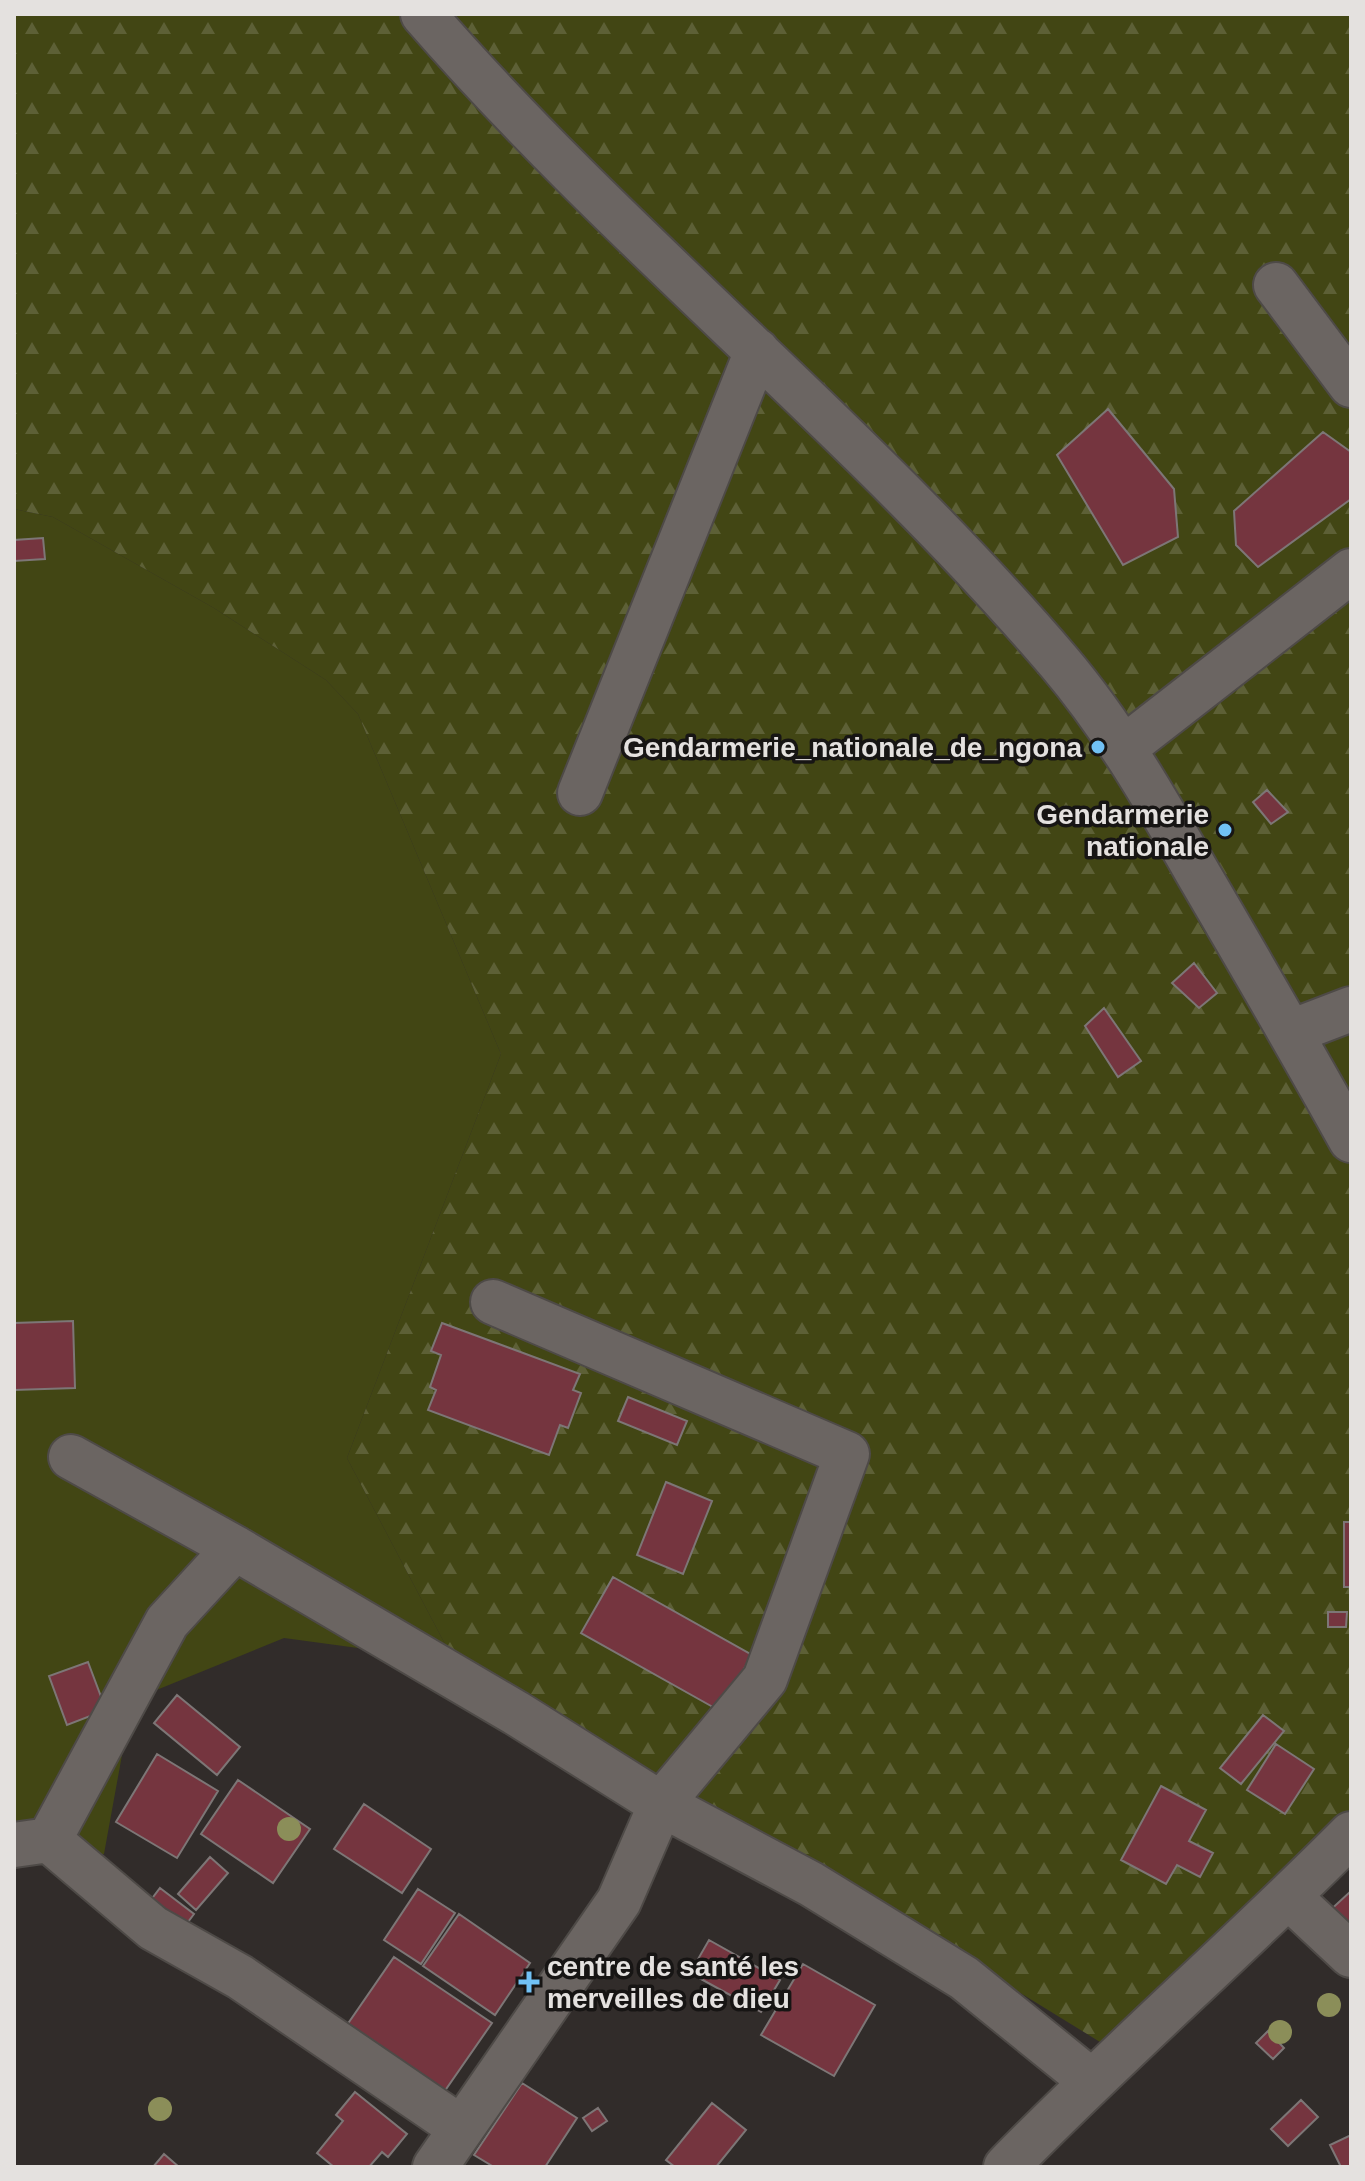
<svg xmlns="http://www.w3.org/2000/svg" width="1365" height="2181" font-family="Helvetica,sans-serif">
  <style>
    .grass { fill: #424614 }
    .forest { fill: url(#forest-firs) }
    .building { fill: #75353f; stroke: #7d7676; stroke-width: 2 }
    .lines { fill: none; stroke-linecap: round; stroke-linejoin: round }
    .minor-casing { stroke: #4e4a47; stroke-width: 48 }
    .minor { stroke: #6b6562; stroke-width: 44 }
    .tree { fill: #8b8e59 }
    .poi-dot { fill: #71c1f5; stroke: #171514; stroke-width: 3 }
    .labels { text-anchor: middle; stroke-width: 7; stroke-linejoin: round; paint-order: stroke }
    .poi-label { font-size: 28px; font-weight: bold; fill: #e4e1df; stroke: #171514; text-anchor: end }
  </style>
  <defs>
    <pattern id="forest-firs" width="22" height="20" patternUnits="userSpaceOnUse" patternTransform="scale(2)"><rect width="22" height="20" fill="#424614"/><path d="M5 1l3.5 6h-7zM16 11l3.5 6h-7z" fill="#5d6036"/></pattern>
  </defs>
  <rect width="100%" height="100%" fill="#312c2a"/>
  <!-- grass -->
  <path class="grass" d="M14,509L53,517L214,608L326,680L358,714L501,1054L347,1458L454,1661L284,1638L132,1700L104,1854L19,1858L14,1856Z
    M1351,1007V1129L1302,1040Z"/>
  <!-- forest -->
  <path class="forest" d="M14,14H1351V1007L1302,1040L1351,1129V1832L1113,2050L823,1871L454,1661L347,1458L501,1054L358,714L326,680L214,608L53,517L14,509Z"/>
  <!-- building -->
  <path class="building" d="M1108,409L1174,489L1178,537L1123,565L1057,455Z
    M1323,432L1351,452V499L1258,567L1236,545L1234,511Z
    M43,538L45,559L14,561V540Z
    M1267,790L1288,812L1271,824L1253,802Z
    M1194,963L1217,993L1199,1008L1172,983Z
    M1104,1008L1141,1061L1118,1077L1085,1026Z
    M73,1321L75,1388L14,1390V1323Z
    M442,1323L580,1374L573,1390L581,1393L568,1428L560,1425L549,1455L428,1410L436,1390L430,1387L441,1355L431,1351Z
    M628,1397L687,1421L677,1445L618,1421Z
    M666,1482L712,1501L683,1574L637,1555Z
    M1344,1522H1351V1587H1344Z
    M613,1577L752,1655L720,1711L581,1633Z
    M1328,1612H1347L1346,1627H1328Z
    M88,1662L106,1710L67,1725L49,1676Z
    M177,1695L240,1747L217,1775L154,1723Z
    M1263,1715L1284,1731L1241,1784L1220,1768Z
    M1276,1744L1314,1769L1285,1814L1247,1790Z
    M157,1754L218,1791L177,1858L116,1822Z
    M238,1780L310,1829L273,1883L201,1834Z
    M1161,1786L1206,1810L1189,1841L1213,1853L1200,1877L1177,1865L1166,1884L1121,1860Z
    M364,1804L431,1849L402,1893L334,1849Z
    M210,1857L228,1873L196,1910L178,1894Z
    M160,1888L194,1914L179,1934L144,1909Z
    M418,1889L455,1913L421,1964L384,1940Z
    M1351,1891V1927L1326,1914Z
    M459,1914L530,1963L495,2015L423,1966Z
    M709,1940L780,1980L761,2012L690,1973Z
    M394,1957L492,2023L444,2092L347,2025Z
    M803,1964L875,2005L834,2076L761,2035Z
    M1268,2031L1284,2048L1273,2059L1256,2043Z
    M522,2083L577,2118L545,2167H494L474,2155Z
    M355,2092L407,2134L388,2157L382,2152L369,2167H334L317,2153L343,2121L336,2115Z
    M1301,2100L1318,2117L1288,2146L1271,2129Z
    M712,2103L746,2130L716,2167H675L666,2160Z
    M598,2108L607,2121L592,2131L583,2118Z
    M1351,2135V2167H1341L1330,2145Z
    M164,2154L179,2167H153Z"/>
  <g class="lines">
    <defs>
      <path id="minor" d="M423,14C621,242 862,431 1059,662C1115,728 1157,802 1200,877C1251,964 1302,1052 1351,1140
        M1276,285L1351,385
        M1125,747L1351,571
        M580,793L757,351
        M1291,1032L1351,1009
        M71,1457L235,1548L516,1713L661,1804L811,1884L964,1978L1090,2080
        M49,1840L167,1622L235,1548
        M14,1845L49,1840L153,1928L240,1977L461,2128
        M1289,1897L1351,1955
        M435,2167L619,1901L661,1804L765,1679L847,1454L493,1302
        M1006,2167C1118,2052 1238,1948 1351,1834"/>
    </defs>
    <!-- minor casing -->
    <use href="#minor" class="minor-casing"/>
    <!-- minor -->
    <use href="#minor" class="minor"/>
  </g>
  <!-- trees -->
  <g class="tree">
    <circle cx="289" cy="1829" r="12"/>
    <circle cx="1329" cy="2005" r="12"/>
    <circle cx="1280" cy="2032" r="12"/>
    <circle cx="160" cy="2109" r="12"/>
  </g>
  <!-- markers -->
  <g class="poi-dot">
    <circle cx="1098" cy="747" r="8"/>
    <circle cx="1225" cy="830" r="8"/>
    <path d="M525 1970h8v8h8v8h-8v8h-8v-8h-8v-8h8z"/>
  </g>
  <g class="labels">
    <!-- poi labels -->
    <g class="poi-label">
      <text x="1082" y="757">Gendarmerie_nationale_de_ngona</text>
      <text x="1209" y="824">Gendarmerie<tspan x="1209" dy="32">nationale</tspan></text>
      <text x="547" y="1976" text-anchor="start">centre de santé les<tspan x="547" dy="32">merveilles de dieu</tspan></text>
    </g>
  </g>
  <!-- border -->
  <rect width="1365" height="2181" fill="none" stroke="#e4e1df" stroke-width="32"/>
</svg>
